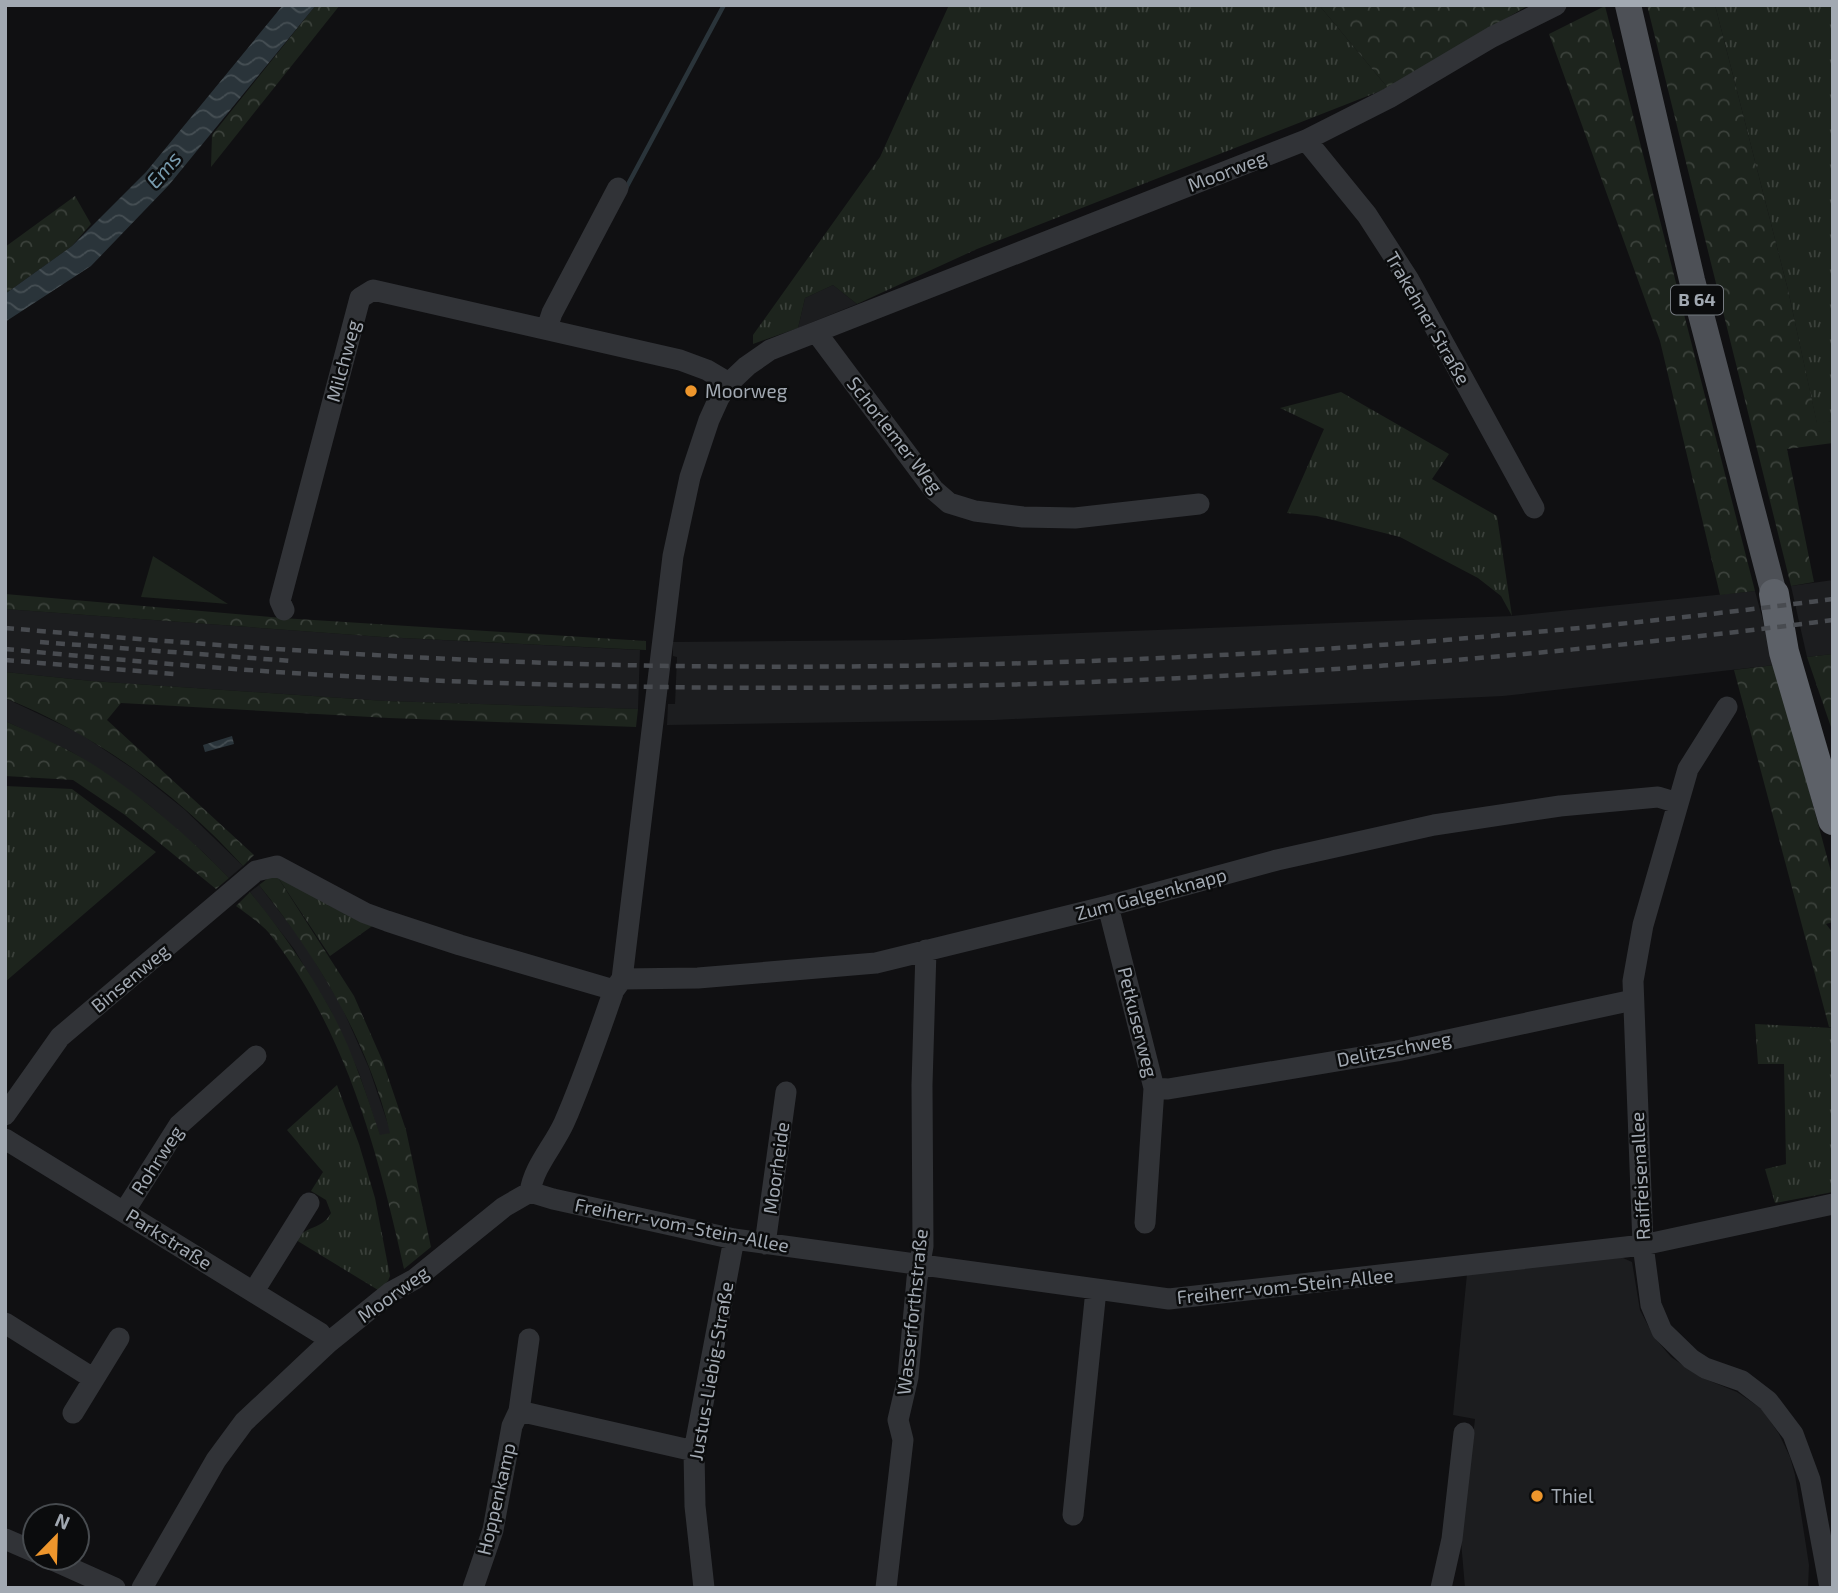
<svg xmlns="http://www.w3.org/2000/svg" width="1838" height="1593" font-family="'Exo 2',sans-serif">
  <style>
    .built { fill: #1c1d1f }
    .grass { fill: url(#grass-tufts) }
    .forest { fill: url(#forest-crowns) }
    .pitch { fill: #1d241d }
    .water { fill: url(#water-waves) }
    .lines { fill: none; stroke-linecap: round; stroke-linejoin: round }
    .stream { stroke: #2a343a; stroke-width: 4.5 }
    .minor { stroke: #313337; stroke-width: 21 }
    .major { stroke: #4d5056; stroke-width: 26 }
    .highway { stroke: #5d6168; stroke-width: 30 }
    .rail { stroke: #484b50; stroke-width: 4.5; stroke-dasharray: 9 7; stroke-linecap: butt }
    .poi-dot { fill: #ee962c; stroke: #0b0c0d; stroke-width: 2.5 }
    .labels { text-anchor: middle; stroke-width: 5; stroke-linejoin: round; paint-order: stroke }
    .shield { fill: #0b0c0d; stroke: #757a80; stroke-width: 2 }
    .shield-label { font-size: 18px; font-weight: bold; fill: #a2a9b2 }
    .street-label { font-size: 19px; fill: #a2a9b2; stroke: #0b0c0d }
    .poi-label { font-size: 19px; fill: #a2a9b2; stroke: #0b0c0d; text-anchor: start }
    .water-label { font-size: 21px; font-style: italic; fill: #789bae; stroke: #0b0c0d }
  </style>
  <defs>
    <pattern id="grass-tufts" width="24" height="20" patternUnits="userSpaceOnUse" patternTransform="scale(1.75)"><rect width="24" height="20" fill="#1d241d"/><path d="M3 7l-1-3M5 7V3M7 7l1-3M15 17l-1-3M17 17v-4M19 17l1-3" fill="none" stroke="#3b413b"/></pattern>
    <pattern id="forest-crowns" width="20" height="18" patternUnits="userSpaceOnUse" patternTransform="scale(1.75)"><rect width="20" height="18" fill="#1d241d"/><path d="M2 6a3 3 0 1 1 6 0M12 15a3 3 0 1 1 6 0" fill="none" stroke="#3b413b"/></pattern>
    <pattern id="water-waves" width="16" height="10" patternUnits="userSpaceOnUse" patternTransform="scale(1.75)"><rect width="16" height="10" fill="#2a343a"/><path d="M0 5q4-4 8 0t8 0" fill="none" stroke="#464f54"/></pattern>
  </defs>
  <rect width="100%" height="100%" fill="#101012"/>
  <!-- built -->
  <path class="built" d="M833,285L857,304L798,328L805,298Z
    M1833,580V654L1807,657L1791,586Z
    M1755,591L1775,665L1503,696L994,720L667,725L668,704H675L677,657L673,656V642L903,640L1512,616Z
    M5,609L383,637L640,650L638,709L385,701L91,681L5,672Z
    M5,698L79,733L135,770L184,809L243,866L229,878L204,853L149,805L96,767L70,751L5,721Z
    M259,885L303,942L341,1005L369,1068L391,1133L380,1136L359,1073L331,1011L294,949L250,892Z
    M1621,1257L1632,1262L1640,1310L1654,1337L1671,1357L1700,1377L1737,1392L1762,1409L1779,1434L1790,1457L1795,1475L1809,1565L1808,1588H1465L1461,1541L1475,1419L1453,1415L1467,1274Z"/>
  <!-- grass -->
  <path class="grass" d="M949,5H1319L1388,88L977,249L857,304L833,285L805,298L798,328L753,344V335L880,157Z
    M1715,5H1833V421L1817,424L1788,290Z
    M1341,392L1449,454L1432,479L1497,516L1512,616L1501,596L1478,578L1400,537L1317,516L1287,513L1324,429L1280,408Z
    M5,786L72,789L156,852L5,982Z
    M275,873L378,922L330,956Z
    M1755,1024L1833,1028V1192L1775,1203L1765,1169L1786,1164L1784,1064H1758Z
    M337,1085L359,1144L375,1198L390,1276L388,1281L378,1290L296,1240C306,1225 322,1230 331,1213L326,1200L311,1191L323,1172L287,1130Z"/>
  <!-- forest -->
  <path class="forest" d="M316,5H340L211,167L212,135Z
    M1319,5H1529L1388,88Z
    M1647,5H1715L1788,290L1817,423L1833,421V443L1787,449L1814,582L1791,586Z
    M1605,6L1755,591L1720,595L1660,341L1549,34Z
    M75,196L91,224L72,246L5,294V247Z
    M5,594L282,618L646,641V650L383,637L5,609Z
    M1833,654V733L1807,657Z
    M1775,665L1833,879V922L1826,924L1833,933V1028L1829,1027L1734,670Z
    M5,672L91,681L385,701L638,709L636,727L389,718L121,703L107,720L254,855L243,866C178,794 95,734 5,698Z
    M5,721C36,735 68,748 97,767C145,799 189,837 229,878L216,889L125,815L73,780L5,776Z
    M275,873L354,996L383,1062L406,1130L431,1247L404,1269C378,1151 345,1029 269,933C260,923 247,914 236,906L250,892C280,929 307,967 330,1009C352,1049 366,1093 380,1135L390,1133C368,1041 318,958 259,885Z"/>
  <!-- pitch -->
  <path class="pitch" d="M153,556L228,604L141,597Z"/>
  <!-- water -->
  <path class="water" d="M283,5H316L169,185L91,266L5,322V294L72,246L146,172Z
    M232,736L234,744L205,752L203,745Z"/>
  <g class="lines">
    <!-- stream -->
    <path class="stream" d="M625,190L724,5"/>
    <!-- minor -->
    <path class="minor" d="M1306,140L1367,215L1409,280L1534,508
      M547,328L552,313L618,188
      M816,332L934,490L949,503L975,511L1023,517L1075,518L1199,504
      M284,610L280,601L360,298L373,290L680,360L707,370L729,383
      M1727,707L1688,769L1643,925L1633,981L1643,1245L1651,1305L1662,1331L1691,1359L1705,1368L1742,1381L1768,1401L1793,1434L1810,1480L1830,1588
      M1108,906L1154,1088L1145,1223
      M622,979L698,978L876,963L1108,906L1277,860L1434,825L1560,806L1658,797L1678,803
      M1154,1088L1168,1089L1397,1051L1633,1000
      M5,1115L60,1037L256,871L277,866L365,913L387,921L460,945L614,990
      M5,1139L320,1333L328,1343
      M530,1192C534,1166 553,1147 564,1123C583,1080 598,1035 614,990L622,979L673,556L690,477L709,420L719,398L729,383L747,366L770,350L1306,140L1389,98L1492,37L1556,5
      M530,1192L553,1199L734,1239L1169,1299L1643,1245L1833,1204
      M124,1212L179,1125L256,1056
      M765,1244L786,1092
      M254,1291L309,1203
      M5,1323L94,1379
      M519,1411L694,1451
      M73,1413L119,1338
      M1073,1515L1096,1290
      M5,1539L35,1552
      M48,1558L115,1588
      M142,1588L216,1460L244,1422L328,1343L391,1292L415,1279L504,1207L530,1192
      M473,1588L493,1530L512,1426L519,1411L529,1339
      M704,1588L695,1506L694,1451L734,1239
      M886,1588L903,1440L898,1420L908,1377L917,1279L923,1246L922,1085L926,950
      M1441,1588L1452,1539L1464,1433"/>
    <!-- major -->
    <path class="major" d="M1628,5L1692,280L1774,594"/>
    <!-- highway -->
    <path class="highway" d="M1774,594L1784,652L1833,820"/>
    <!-- rail -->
    <path class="rail" d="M5,628C228,647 452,663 676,666C1062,671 1450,649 1833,599
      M40,642L291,661
      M5,649C130,661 256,672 381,678C865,702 1353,682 1833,620
      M5,660L174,674"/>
  </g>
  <!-- markers -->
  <g class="poi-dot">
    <circle cx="691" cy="391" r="7"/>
    <circle cx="1537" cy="1496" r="7"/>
  </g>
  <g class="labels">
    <!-- shield labels -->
    <rect class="shield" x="1671" y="285.5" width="52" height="29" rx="5"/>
    <g class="shield-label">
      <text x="1697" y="306">B 64</text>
    </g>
    <!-- street labels -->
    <g class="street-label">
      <text transform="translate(1227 171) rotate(-21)" y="7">Moorweg</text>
      <text transform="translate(1428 318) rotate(60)" y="7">Trakehner Straße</text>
      <text transform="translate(343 361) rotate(-75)" y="7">Milchweg</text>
      <text transform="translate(895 435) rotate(52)" y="7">Schorlemer Weg</text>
      <text transform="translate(1151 894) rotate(-15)" y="7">Zum Galgenknapp</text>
      <text transform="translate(130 978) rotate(-40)" y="7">Binsenweg</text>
      <text transform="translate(1138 1022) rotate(76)" y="7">Petkuserweg</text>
      <text transform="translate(1394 1049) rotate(-11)" y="7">Delitzschweg</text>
      <text transform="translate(157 1160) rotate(-57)" y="7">Rohrweg</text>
      <text transform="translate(776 1168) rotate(-82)" y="7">Moorheide</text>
      <text transform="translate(1640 1176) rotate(-93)" y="7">Raiffeisenallee</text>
      <text transform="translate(682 1225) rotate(11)" y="7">Freiherr-vom-Stein-Allee</text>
      <text transform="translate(169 1239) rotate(32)" y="7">Parkstraße</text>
      <text transform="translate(1285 1286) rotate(-6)" y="7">Freiherr-vom-Stein-Allee</text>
      <text transform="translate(393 1294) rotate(-36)" y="7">Moorweg</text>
      <text transform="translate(912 1312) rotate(-84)" y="7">Wasserforthstraße</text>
      <text transform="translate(711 1371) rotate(-80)" y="7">Justus-Liebig-Straße</text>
      <text transform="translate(496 1499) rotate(-77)" y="7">Hoppenkamp</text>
    </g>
    <!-- poi labels -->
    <g class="poi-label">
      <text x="705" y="398">Moorweg</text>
      <text x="1551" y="1503">Thiel</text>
    </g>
    <!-- water labels -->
    <g class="water-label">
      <text transform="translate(164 170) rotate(-49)" y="7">Ems</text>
    </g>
  </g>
  <!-- border -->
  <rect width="1838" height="1593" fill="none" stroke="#a2a9b2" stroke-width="14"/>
  <!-- north arrow -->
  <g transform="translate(56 1537) rotate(23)"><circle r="33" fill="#0b0c0d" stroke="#474b4f" stroke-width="2"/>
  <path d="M0-5L12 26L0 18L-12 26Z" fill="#ee962c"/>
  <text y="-10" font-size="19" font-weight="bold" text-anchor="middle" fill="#a2a9b2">N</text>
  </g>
</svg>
